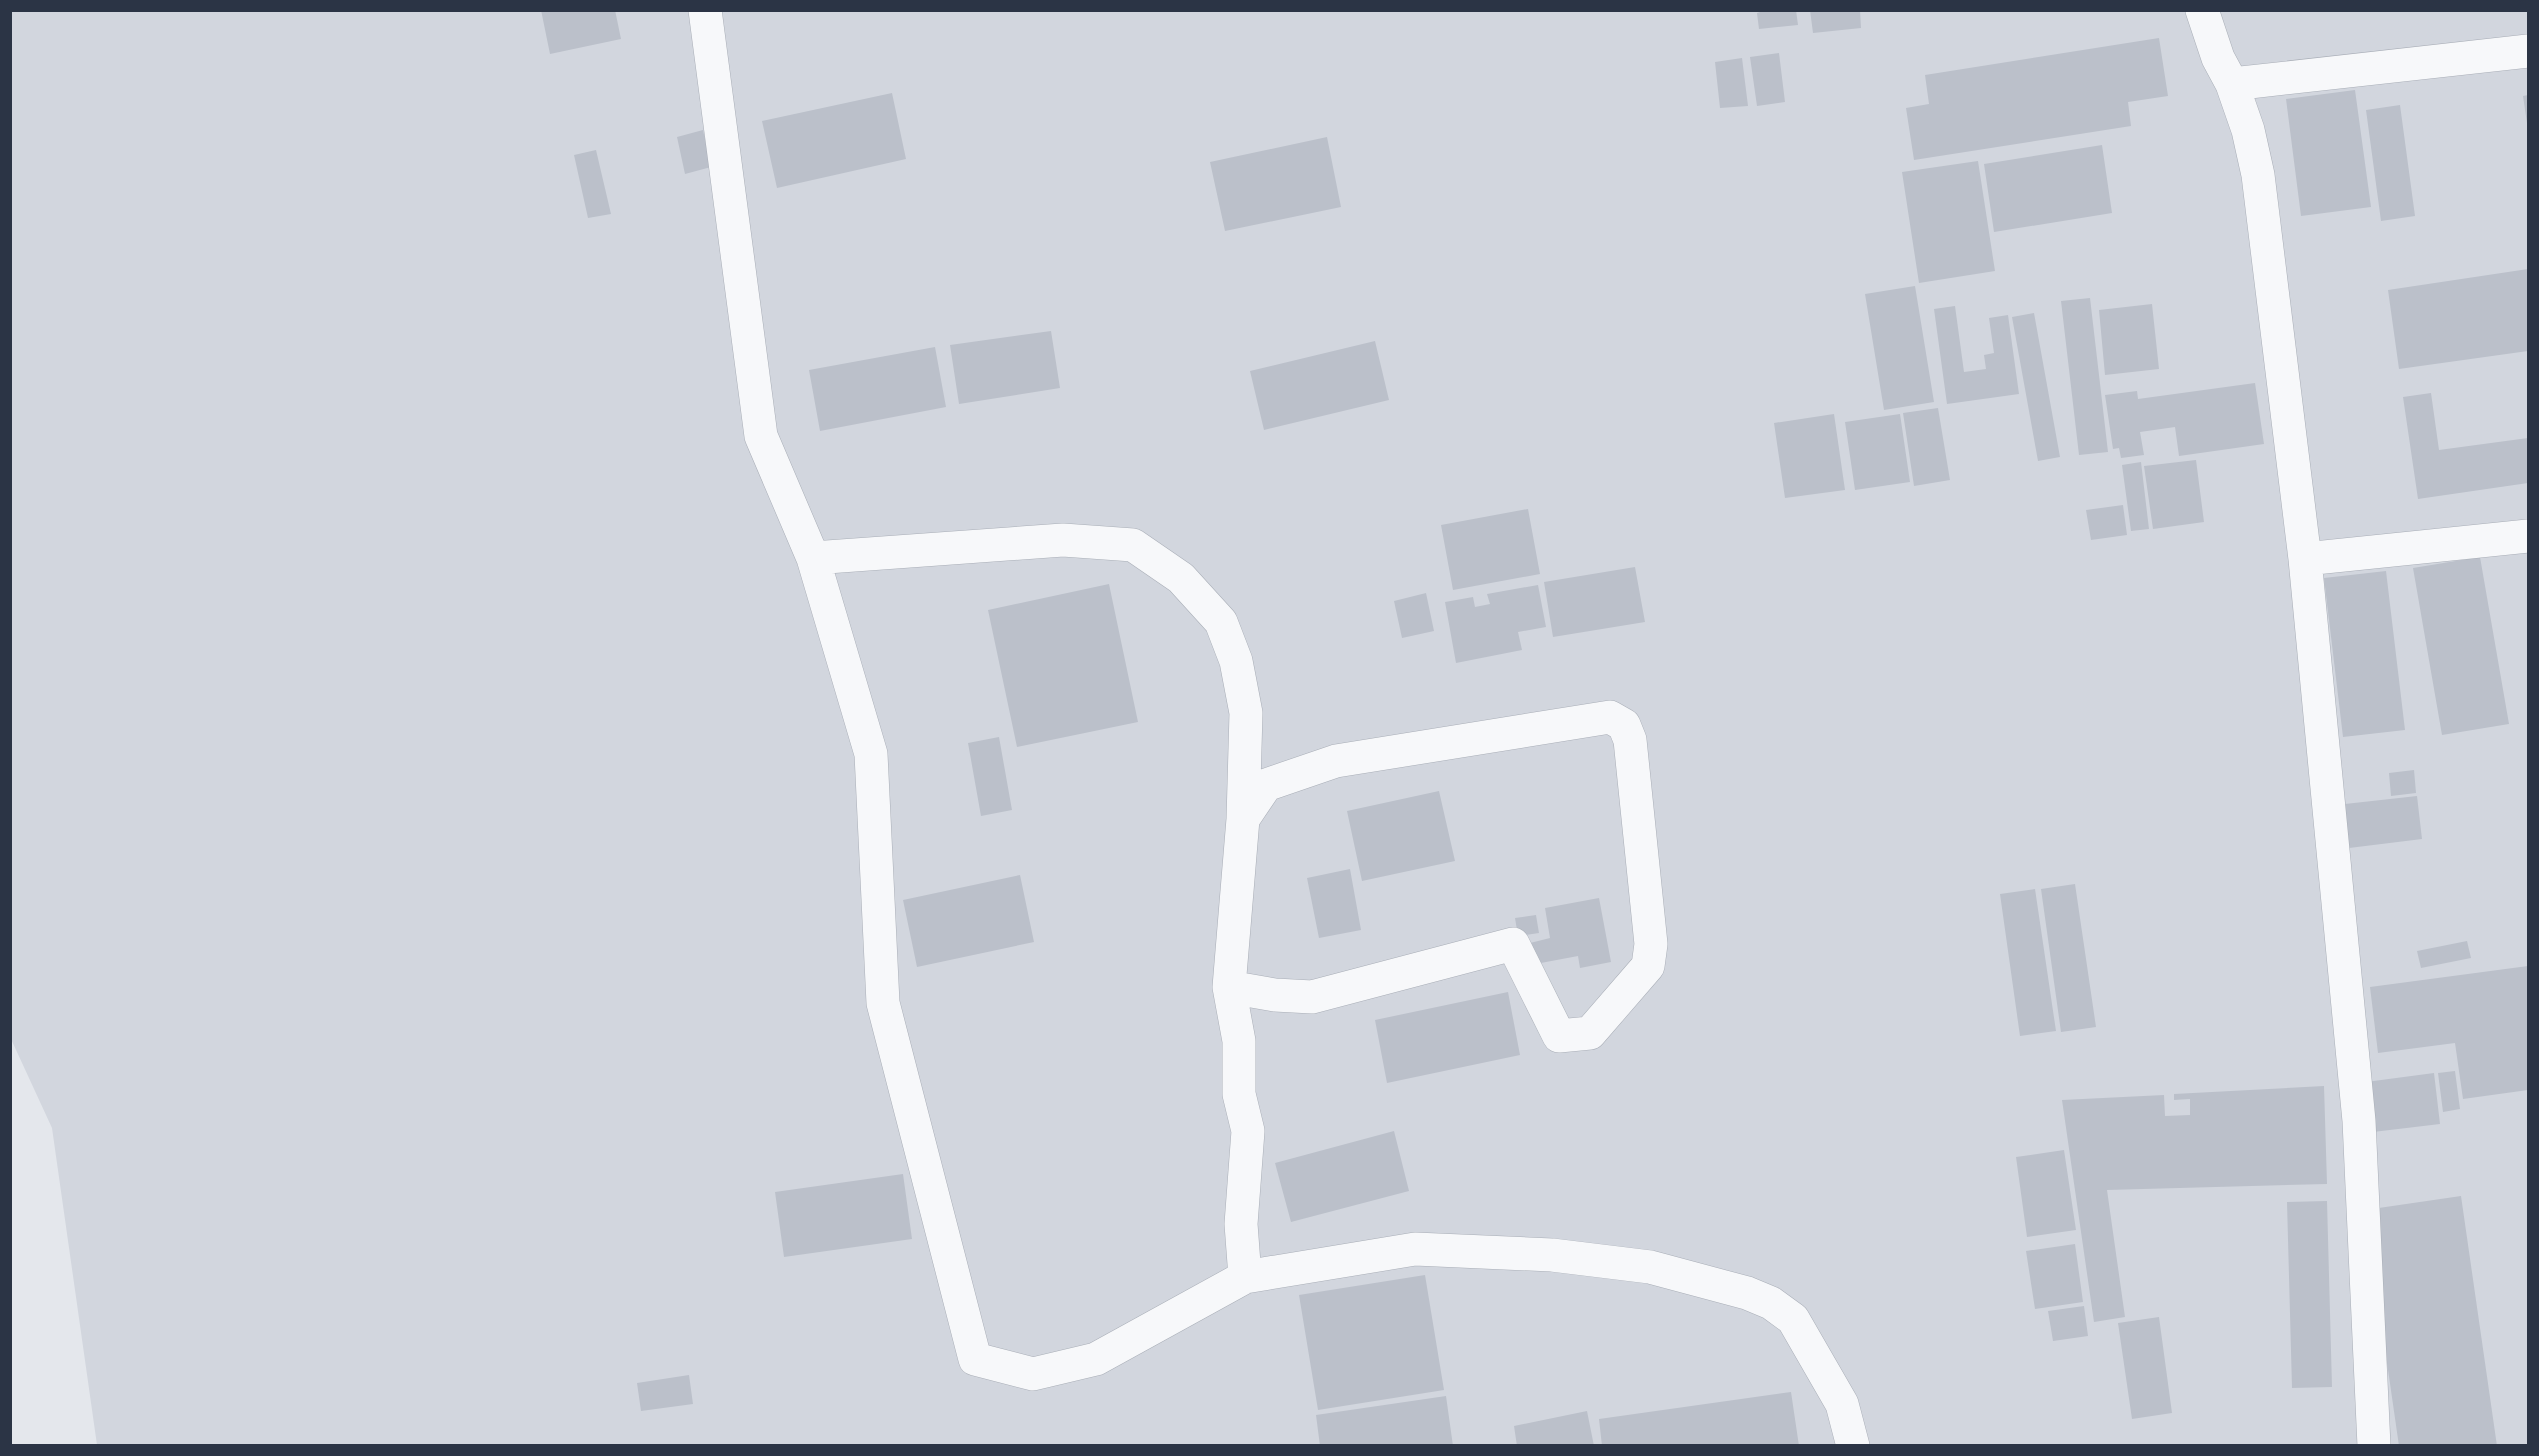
<svg xmlns="http://www.w3.org/2000/svg" width="2539" height="1456" font-family="'Public Sans',sans-serif">
  <style>
    .built { fill: #d2d6de }
    .building { fill: #bbc0ca }
    .lines { fill: none; stroke-linecap: round; stroke-linejoin: round }
    .minor-casing { stroke: #a9aeb7; stroke-width: 34 }
    .minor { stroke: #f7f8fa; stroke-width: 33 }
  </style>
  <rect width="100%" height="100%" fill="#e4e7ec"/>
  <!-- built -->
  <path class="built" d="M10,11H2528V1445H97L52,1128L11,1039Z"/>
  <!-- building -->
  <path class="building" d="M541,10H615L621,39L550,54Z
    M1766,10H1796L1798,25L1759,29L1757,13Z
    M1810,10H1860L1861,28L1813,33Z
    M2159,38L2168,96L2128,102L2131,126L1914,160L1906,108L1929,104L1925,75Z
    M1779,53L1785,102L1757,106L1750,57Z
    M1742,58L1748,106L1720,108L1715,62Z
    M2355,90L2371,207L2301,216L2286,99Z
    M892,93L906,159L777,188L762,121Z
    M2528,95V123H2527L2523,96Z
    M2400,105L2415,216L2381,221L2366,110Z
    M703,130L711,167L685,174L677,137Z
    M1327,137L1341,207L1225,231L1210,162Z
    M2102,145L2112,213L1994,232L1984,164Z
    M596,150L611,214L588,218L574,155Z
    M1978,161L1995,271L1919,283L1902,172Z
    M2528,269V351L2399,369L2388,290Z
    M1915,286L1934,402L1884,410L1865,294Z
    M2090,298L2108,452L2079,455L2061,301Z
    M2152,304L2159,369L2105,375L2099,310Z
    M1955,306L1964,372L1986,369L1984,355L1994,353L1989,318L2008,315L2019,394L1947,404L1934,309Z
    M2034,313L2060,457L2038,461L2012,317Z
    M1051,331L1060,388L959,404L950,345Z
    M1375,341L1389,400L1264,430L1250,371Z
    M935,347L946,407L820,431L809,370Z
    M2255,383L2264,444L2179,456L2175,427L2140,432L2144,455L2121,458L2119,448L2113,449L2105,395L2137,391L2138,399Z
    M2431,393L2439,450L2528,438V483L2418,499L2403,397Z
    M1938,408L1950,480L1914,486L1903,413Z
    M1834,414L1845,490L1785,498L1774,423Z
    M1900,414L1910,482L1855,490L1845,422Z
    M2196,460L2204,522L2153,529L2144,466Z
    M2141,462L2149,529L2131,531L2122,465Z
    M2123,505L2127,535L2091,540L2086,510Z
    M1528,509L1540,574L1453,590L1441,525Z
    M2480,557L2509,724L2442,735L2413,568Z
    M1635,567L1645,622L1553,637L1544,582Z
    M2386,571L2405,730L2343,737L2324,578Z
    M1109,584L1138,722L1017,747L988,610Z
    M1538,585L1546,627L1518,632L1522,650L1456,663L1445,602L1473,597L1475,607L1490,604L1487,594Z
    M1426,593L1434,631L1402,638L1394,601Z
    M999,737L1012,810L981,816L968,743Z
    M2414,770L2416,793L2391,796L2389,773Z
    M1439,791L1455,861L1362,881L1347,811Z
    M2417,796L2422,839L2341,849L2336,805Z
    M1350,869L1361,930L1319,938L1307,878Z
    M1020,875L1034,942L917,967L903,900Z
    M2075,884L2096,1027L2061,1032L2041,889Z
    M2035,889L2056,1031L2020,1036L2000,894Z
    M1599,898L1611,962L1580,968L1578,956L1530,965L1526,944L1550,938L1545,908Z
    M1536,915L1539,933L1518,936L1515,918Z
    M2467,941L2471,958L2421,968L2417,951Z
    M2528,966V1090L2463,1099L2455,1043L2378,1053L2370,987Z
    M1508,992L1520,1055L1387,1083L1375,1020Z
    M2455,1071L2460,1109L2443,1112L2438,1073Z
    M2434,1073L2440,1124L2373,1132L2366,1082Z
    M2324,1086L2327,1184L2107,1190L2125,1317L2094,1322L2062,1100L2164,1095L2165,1116L2190,1115V1099L2174,1100V1094Z
    M1394,1131L1409,1191L1291,1222L1275,1163Z
    M2064,1150L2076,1230L2027,1237L2016,1157Z
    M903,1174L912,1239L784,1257L775,1192Z
    M2461,1196L2497,1446H2399L2365,1210Z
    M2327,1201L2332,1387L2292,1388L2287,1202Z
    M2075,1244L2083,1302L2035,1309L2026,1251Z
    M1425,1275L1444,1390L1318,1410L1299,1295Z
    M2084,1306L2088,1336L2053,1341L2048,1311Z
    M2159,1317L2172,1413L2132,1419L2118,1323Z
    M689,1375L693,1404L641,1411L637,1383Z
    M1791,1392L1799,1446H1602L1599,1419Z
    M1446,1396L1453,1446H1320L1316,1415Z
    M1587,1411L1594,1446H1517L1514,1426Z"/>
  <g class="lines">
    <defs>
      <path id="minor" d="M705,10L761,436L813,558L871,754L883,1003L975,1359L1033,1374L1096,1359L1245,1277L1415,1249L1552,1255L1650,1267L1747,1293L1771,1303L1793,1319L1842,1404L1853,1446
        M2202,10L2218,58L2232,84L2528,51
        M2232,84L2248,130L2258,175L2305,559L2528,536
        M813,558L1063,540L1133,545L1181,578L1221,622L1236,661L1246,713L1243,819
        M2305,559L2359,1121L2374,1446
        M1229,987L1243,819L1266,785L1336,761L1610,717L1624,725L1630,740L1651,944L1648,966L1590,1033L1559,1036L1513,944L1312,997L1275,995L1229,987L1239,1041V1094L1248,1131L1241,1224L1245,1277"/>
    </defs>
    <!-- minor casing -->
    <use href="#minor" class="minor-casing"/>
    <!-- minor -->
    <use href="#minor" class="minor"/>
  </g>
  <!-- border -->
  <rect width="2539" height="1456" fill="none" stroke="#2b3445" stroke-width="24"/>
</svg>
